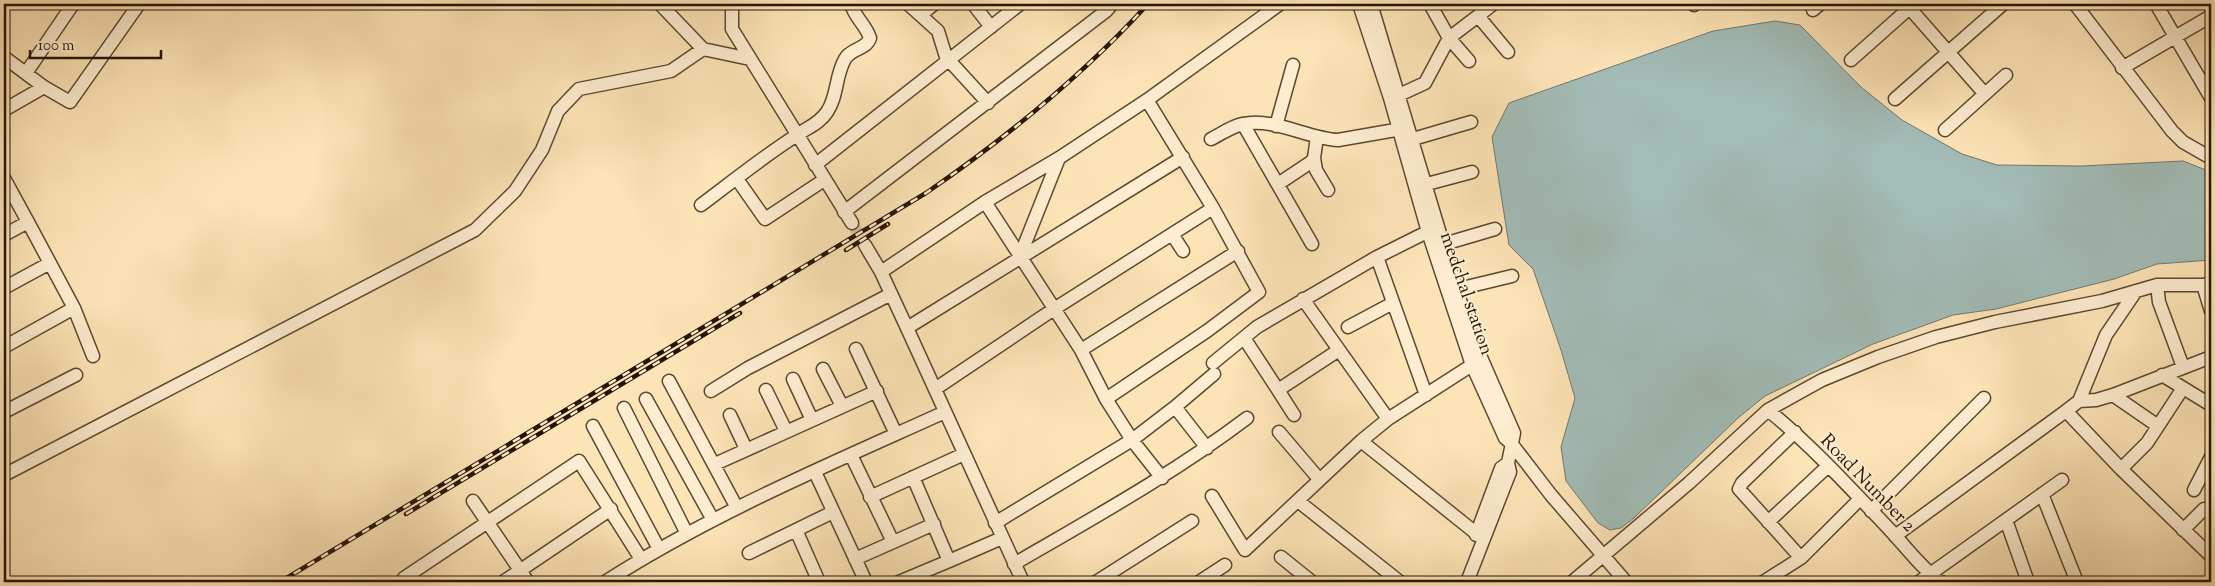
<svg xmlns="http://www.w3.org/2000/svg" width="2215" height="586" font-family="'Sorts Mill Goudy',serif">
  <style>
    .water { fill: #a2bcb7; stroke: #70796f }
    .lines { fill: none; stroke-linecap: round; stroke-linejoin: round }
    .minor-tunnel { stroke: #ddc59b; stroke-width: 12; stroke-dasharray: 12 6; stroke-linecap: butt }
    .minor-casing { stroke: #5b4830; stroke-width: 15 }
    .minor { stroke: #feedd0; stroke-width: 12 }
    .rail-casing { stroke: #251404; stroke-width: 4.5 }
    .rail { stroke: #feedd0; stroke-width: 2.5; stroke-dasharray: 8; stroke-linecap: butt }
    .labels { text-anchor: middle; stroke-width: 4; stroke-linejoin: round; paint-order: stroke }
    .street-label { font-size: 19px; fill: #251404; stroke: #feedd0 }
  </style>
  <rect width="100%" height="100%" fill="#fde4b6"/>
  <filter id="stains"><feTurbulence type="fractalNoise" baseFrequency=".004" numOctaves="4"/><feColorMatrix values="0 0 0 0 .2 0 0 0 0 .09 0 0 0 0 .02 0 0 0 .5 -.17"/></filter>
  <radialGradient id="worn" r=".72"><stop offset=".6" stop-color="#630" stop-opacity="0"/><stop offset="1" stop-color="#630" stop-opacity=".3"/></radialGradient>
  <!-- water -->
  <path class="water" d="M1775,21L1800,25L1861,87L1902,120L1962,154L1997,165L2082,166L2183,161L2211,172V260L2157,264L2114,279L1996,309L1953,315L1873,344L1765,396L1738,418L1634,518L1621,528L1610,530L1598,523L1566,481L1561,447L1575,398L1561,350L1533,269L1509,245L1492,137L1509,103L1713,31Z"/>
  <g class="lines">
    <!-- minor-tunnel -->
    <path class="minor-tunnel" d="M852,223L865,245"/>
    <defs>
      <path id="minor" d="M660,4L703,49L750,59
        M732,4V29L852,223
        M908,4L938,31L946,57L988,103
        M973,4L991,27
        M1359,4L1390,98L1428,232L1472,365L1505,438L1511,443L1551,495L1626,582
        M1371,4L1469,330L1514,433L1508,463L1510,472L1467,582
        M1430,4L1449,38L1478,16L1508,52
        M1906,4L1984,93
        M2075,4L2172,131L2183,142L2211,158
        M2156,4L2211,98
        M1694,5L1695,4
        M1813,10L1820,4
        M921,15L934,4
        M1478,16L1493,4
        M4,57L44,87L70,102L139,4
        M1851,60L1914,4
        M2122,68L2211,16
        M26,73L73,4
        M1399,95L1425,83L1449,38L1469,61
        M1895,99L2003,4
        M4,110L44,87
        M1243,124L1312,244
        M1276,126L1293,65
        M1945,130L2006,75
        M1211,139C1221,134 1232,126 1243,124C1273,117 1309,139 1338,140L1407,128
        M1413,139L1471,122
        M1314,158L1316,170L1328,190
        M815,165L1020,4
        M4,178L28,222
        M737,179L765,219L824,180
        M1278,184L1311,162L1314,158L1317,137
        M1427,184L1472,172
        M985,202L1081,350L1106,399L1132,440L1162,478
        M701,205C733,181 764,156 797,135C808,127 819,124 827,112C838,96 835,76 845,59C851,48 866,50 870,38C866,25 855,18 851,4
        M844,212L1106,11L1112,4
        M1172,234L1183,251
        M4,235L28,222L74,308L93,356
        M1444,244L1495,229
        M865,245L881,272L907,328L1023,582
        M1020,256L1059,158
        M1377,257L1426,395
        M881,272L985,202L1059,158L1147,100L1280,4
        M2157,285L2159,302L2183,367
        M2203,285L2211,311
        M4,288L50,263
        M1458,289L1512,276
        M2136,291L2106,335L2079,401L2066,411L2121,469L2211,556
        M1303,299L1388,419
        M1348,327L1393,303
        M907,328L1183,157
        M1244,338L1278,390
        M4,347L74,308
        M856,349L896,434
        M1081,350L1238,251
        M1213,363L1257,327L1377,257L1435,228
        M823,369L842,406
        M2162,375L2211,405
        M793,379L812,420
        M669,381L737,508
        M935,389L1054,309L1213,208L1147,100
        M766,390L786,431
        M711,391L748,368L891,294
        M2113,395L2158,426
        M646,399L713,520
        M1106,399L1207,331L1259,292L1213,208
        M2079,401L2096,400L2113,395L2211,357
        M1175,407L1207,448
        M624,408L687,534
        M1768,410C1812,446 1851,489 1890,530C1907,548 1921,568 1941,582
        M4,412L76,375
        M730,415L746,449
        M1294,415L1278,390L1339,350
        M593,426L659,549
        M1279,432L1319,479
        M1795,432L1742,483L1739,489L1801,558
        M1361,441L1477,534
        M851,455L893,542
        M715,464L877,391
        M2121,469L2147,443L2183,388
        M815,472L866,582
        M4,475L475,230L515,191L542,150L558,111L579,89L671,71L703,49
        M913,477L949,561L1002,538
        M2194,490L2211,457
        M2042,494L2077,582
        M1212,496L1245,550L1361,441L1388,419L1472,365
        M870,497L964,454
        M473,501L528,582
        M1298,501L1400,582
        M1871,511L1984,398
        M2006,520L2028,582
        M1768,522L1827,467
        M995,523L1132,440L1175,407L1214,374
        M796,530L819,582
        M2183,530L2204,509
        M1476,535L1501,468L1508,463
        M1895,536L2066,411
        M749,553L833,512
        M1281,557L1312,582
        M855,559L934,524
        M1014,564C1093,518 1173,474 1247,418
        M407,582L404,578L579,461L641,559
        M503,582L611,509
        M605,582C711,514 830,464 945,412
        M899,582L949,561
        M1096,582L1192,521
        M1199,582L1225,565
        M1572,582L1689,483L1768,410L1822,380L1878,357L1936,337L1995,322L2102,301L2157,285H2203L2211,283
        M1763,582L1801,558L1860,499
        M1919,582L2062,480"/>
    </defs>
    <!-- minor casing -->
    <use href="#minor" class="minor-casing"/>
    <!-- minor -->
    <use href="#minor" class="minor"/>
    <defs>
      <path id="rail" d="M846,250L888,224
        M406,514L740,313
        M280,582L926,193C1006,138 1082,76 1148,4"/>
    </defs>
    <!-- rail casing -->
    <use href="#rail" class="rail-casing"/>
    <!-- rail -->
    <use href="#rail" class="rail"/>
  </g>
  <g class="labels">
    <!-- street labels -->
    <g class="street-label">
      <text transform="translate(1468 293) rotate(71)" y="7">medchal station</text>
      <text transform="translate(1869 482) rotate(46)" y="7">Road Number 2</text>
    </g>
  </g>
  <!-- margin -->
  <rect width="2215" height="586" fill="none" stroke="#fde4b6" stroke-width="20"/>
  <rect x="5" y="5" width="2205" height="576" fill="none" stroke="#251404" stroke-width="2.5"/>
  <rect x="10" y="10" width="2195" height="566" fill="none" stroke="#251404"/>
  <!-- scale -->
  <path d="M30 50v8h131v-8" fill="none" stroke="#251404" stroke-width="2.5"/>
  <text x="38" y="50" font-size="15" fill="#251404" stroke="#feedd0" stroke-width="4" paint-order="stroke">100 m</text>
  <rect width="100%" height="100%" filter="url(#stains)"/>
  <rect width="100%" height="100%" fill="url(#worn)"/>
</svg>
